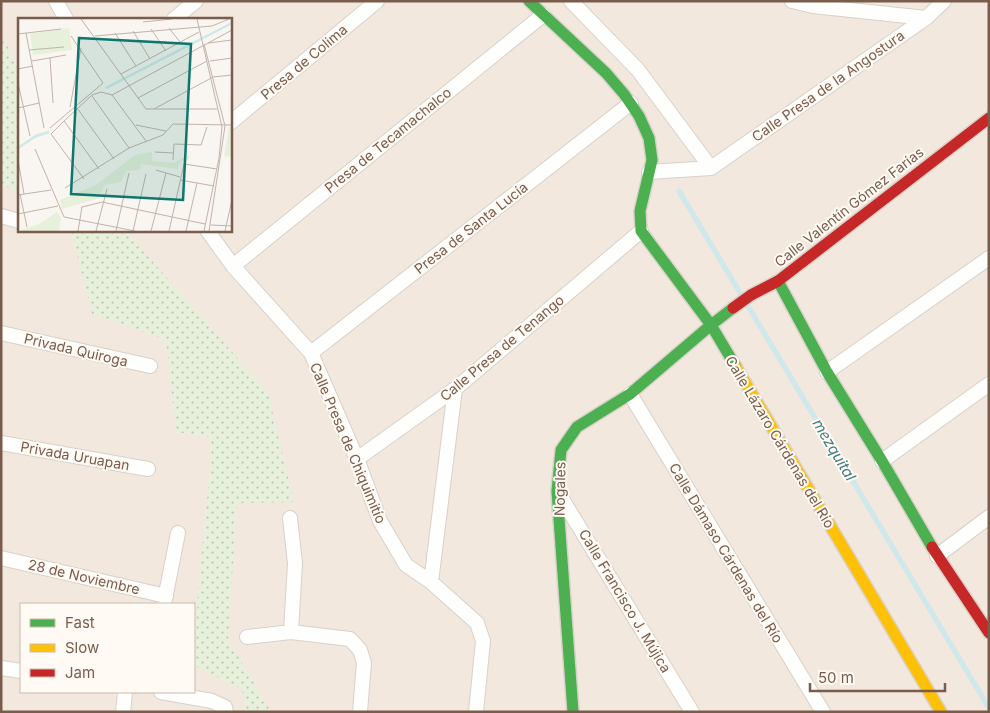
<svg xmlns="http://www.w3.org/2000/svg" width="990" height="713" font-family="Inter,sans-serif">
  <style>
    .residential { fill: #f2e8de; fill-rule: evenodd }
    .park { fill: url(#park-dots) }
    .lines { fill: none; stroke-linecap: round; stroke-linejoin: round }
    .stream { stroke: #d0e8ea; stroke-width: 5.5 }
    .street-casing { stroke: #d7d1cb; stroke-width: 16 }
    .fast-casing { stroke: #d9d2cb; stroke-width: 14 }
    .slow-casing { stroke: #d9d2cb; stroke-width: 14 }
    .jam-casing { stroke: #d9d2cb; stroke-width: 14 }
    .street { stroke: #fefefd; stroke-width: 14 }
    .fast { stroke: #4caf50; stroke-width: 11 }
    .slow { stroke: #ffc107; stroke-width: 11 }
    .jam { stroke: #c62828; stroke-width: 11 }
    .labels { text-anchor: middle; stroke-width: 4; stroke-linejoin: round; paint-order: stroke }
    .street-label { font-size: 14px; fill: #7a5c4d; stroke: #fffaf3 }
    .water-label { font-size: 15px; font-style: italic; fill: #437c86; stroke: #fffaf3 }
    .inset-river { fill: none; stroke: #d0e8ea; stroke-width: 2.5 }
    .inset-road { fill: none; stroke: #c2b3aa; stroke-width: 1 }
    .view { fill: #0f766e; fill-opacity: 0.15; stroke: #0f766e; stroke-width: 2.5 }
    .inset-edge { fill: none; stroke: #7a5c4d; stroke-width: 2.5 }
  </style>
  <defs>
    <pattern id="park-dots" width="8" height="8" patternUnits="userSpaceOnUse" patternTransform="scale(1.25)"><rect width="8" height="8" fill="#e7f0db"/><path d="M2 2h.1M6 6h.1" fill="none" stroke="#c0c6b4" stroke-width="1.8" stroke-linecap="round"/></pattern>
  </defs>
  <rect width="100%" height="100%" fill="#f9f5f0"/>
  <!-- residential -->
  <path class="residential" d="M1,1H989V712H1ZM19,19H230V230H19ZM21,604H194V692H21Z"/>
  <!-- park -->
  <path class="park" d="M1,33L19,69V191L1,185Z
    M71,230H125L268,393L294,502L237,503L228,639L271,712H247L242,689L195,666L198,592L210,470V437L176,432L166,340L92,314Z"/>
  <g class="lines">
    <!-- stream -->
    <path class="stream" d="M679,191L989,708"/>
    <defs>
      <path id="street" d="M56,1L66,19
        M571,1L638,70L711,168
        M792,1L813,6L926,18
        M174,19L196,1
        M230,123L377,1
        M711,168L926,18L944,1
        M649,172L711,168
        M1,216L19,221
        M207,230L233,266L311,353L357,459L380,521L406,565L431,582L477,623L483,641L476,712
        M233,266L543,15
        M1,333L150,366
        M311,353L631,103
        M827,372L989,258
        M630,394L823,712
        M1,443L148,469
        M357,459L455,389L641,231
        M882,461L989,384
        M559,494L692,712
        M290,518L295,563L291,632
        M937,556L989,517
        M1,558L166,596
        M431,582L455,389
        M164,604L178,533
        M247,637L291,632L350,639L360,650L364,663L360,712
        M1,668L21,671
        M161,692L212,701L225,707L226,712
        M123,712L125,692"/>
      <path id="fast" d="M529,1L606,73L624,94L639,116L649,138L652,160L640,211L641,231L711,325L736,367
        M778,281L827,372L882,461L932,547
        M573,712L557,491L561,450L577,427L630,394L711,325L733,308"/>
      <path id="slow" d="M736,367L941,712"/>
      <path id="jam" d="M733,308L751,295L778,281L989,118
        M932,547L989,633"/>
    </defs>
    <!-- street casing -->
    <use href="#street" class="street-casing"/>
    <!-- fast casing -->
    <use href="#fast" class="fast-casing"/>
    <!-- slow casing -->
    <use href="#slow" class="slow-casing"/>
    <!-- jam casing -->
    <use href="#jam" class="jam-casing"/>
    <!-- street -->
    <use href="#street" class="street"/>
    <!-- fast -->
    <use href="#fast" class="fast"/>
    <!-- slow -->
    <use href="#slow" class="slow"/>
    <!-- jam -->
    <use href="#jam" class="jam"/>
  </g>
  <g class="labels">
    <!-- street labels -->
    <g class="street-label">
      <text transform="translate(304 62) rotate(-40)" y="5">Presa de Colima</text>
      <text transform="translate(828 86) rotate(-35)" y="5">Calle Presa de la Angostura</text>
      <text transform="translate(388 140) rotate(-39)" y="5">Presa de Tecamachalco</text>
      <text transform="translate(849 207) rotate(-38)" y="5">Calle Valentín Gómez Farías</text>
      <text transform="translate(471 228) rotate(-38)" y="5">Presa de Santa Lucía</text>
      <text transform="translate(502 348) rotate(-40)" y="5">Calle Presa de Tenango</text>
      <text transform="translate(76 350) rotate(13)" y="5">Privada Quiroga</text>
      <text transform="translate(780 442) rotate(59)" y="5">Calle Lázaro Cárdenas del Río</text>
      <text transform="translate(348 443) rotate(67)" y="5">Calle Presa de Chiquimitío</text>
      <text transform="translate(75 456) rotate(10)" y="5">Privada Uruapan</text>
      <text transform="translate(560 489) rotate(-89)" y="5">Nogales</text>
      <text transform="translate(726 553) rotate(59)" y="5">Calle Dámaso Cárdenas del Río</text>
      <text transform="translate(84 577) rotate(13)" y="5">28 de Noviembre</text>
      <text transform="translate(625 601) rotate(59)" y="5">Calle Francisco J. Mújica</text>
    </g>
    <!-- water labels -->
    <g class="water-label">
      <text transform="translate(834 450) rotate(59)" y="5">mezquital</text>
    </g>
  </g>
  <!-- overview -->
  <g transform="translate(18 18)">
    <rect width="214" height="214" fill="#f9f5f0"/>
    <path d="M51,10L54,32L15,37L12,16ZM211,109H214V139L206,138ZM39,194L43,200L41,213H0L21,206Z" fill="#e7f0db"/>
    <path d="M134,134V143L155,145L171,137V142L163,143L159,151L123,146L122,152L108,153L103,164L86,167L81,180L44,191L42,182L78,167L117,137Z" fill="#e7f0db"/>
    <path class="inset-river" d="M88,70L214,5M0,130L18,118L31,114"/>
    <path class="inset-road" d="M63,1L128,91H199M179,1L204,109L201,140L186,213M125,4L154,1M151,10L162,24M133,11L148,33M115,13L132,41M8,15L26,110M97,15L118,48M0,16L43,11M53,18L85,65M77,18L194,8L211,1M190,25L214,22M186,26L207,108L191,213M11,32L46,29M32,40L35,85M14,43L48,37M192,43L214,40M0,51L15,48M103,56L181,14M0,65L12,118M94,77L128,123M74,78L111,130M120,80L189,43M52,89L63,30M0,90L21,85M59,90L96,141M136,91L195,59L214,57M46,103L81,151M118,107L148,113M32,110L85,65M17,131L46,199M137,134L155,135M0,142L6,176M155,142L156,126L183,127L189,109M138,152L162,159M66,161L33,116L46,103L74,77L83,74L94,77L214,12M162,162L196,168M47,170L111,130L145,117L155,106L214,107M2,176L9,209M0,177L33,172M0,196L40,188M46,199L117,213M193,207L214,208M60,213L64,189L84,184L187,206M78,213L89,171M98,213L111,155M115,213L128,156M133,213L148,155M151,213L166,146L199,151M168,213L179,165M207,213L214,182"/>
    <path class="view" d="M61,20L173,26L165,182L53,176Z"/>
    <rect width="214" height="214" class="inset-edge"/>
  </g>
  <!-- border -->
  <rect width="990" height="713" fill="none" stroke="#7a5c4d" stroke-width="5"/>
  <!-- legend -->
  <rect x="20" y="603" width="175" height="90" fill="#fffaf3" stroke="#cabbb1"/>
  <rect x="30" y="619" width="25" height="8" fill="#4caf50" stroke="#cabbb1"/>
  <text x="65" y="628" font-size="15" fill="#7a5c4d">Fast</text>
  <rect x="30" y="644" width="25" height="8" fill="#ffc107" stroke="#cabbb1"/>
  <text x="65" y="653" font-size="15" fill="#7a5c4d">Slow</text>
  <rect x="30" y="669" width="25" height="8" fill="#c62828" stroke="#cabbb1"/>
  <text x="65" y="678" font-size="15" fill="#7a5c4d">Jam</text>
  <!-- scale -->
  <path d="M810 683v8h135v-8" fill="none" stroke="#7a5c4d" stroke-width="2.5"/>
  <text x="818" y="683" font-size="15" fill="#7a5c4d" stroke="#fffaf3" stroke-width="4" paint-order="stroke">50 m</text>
</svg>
